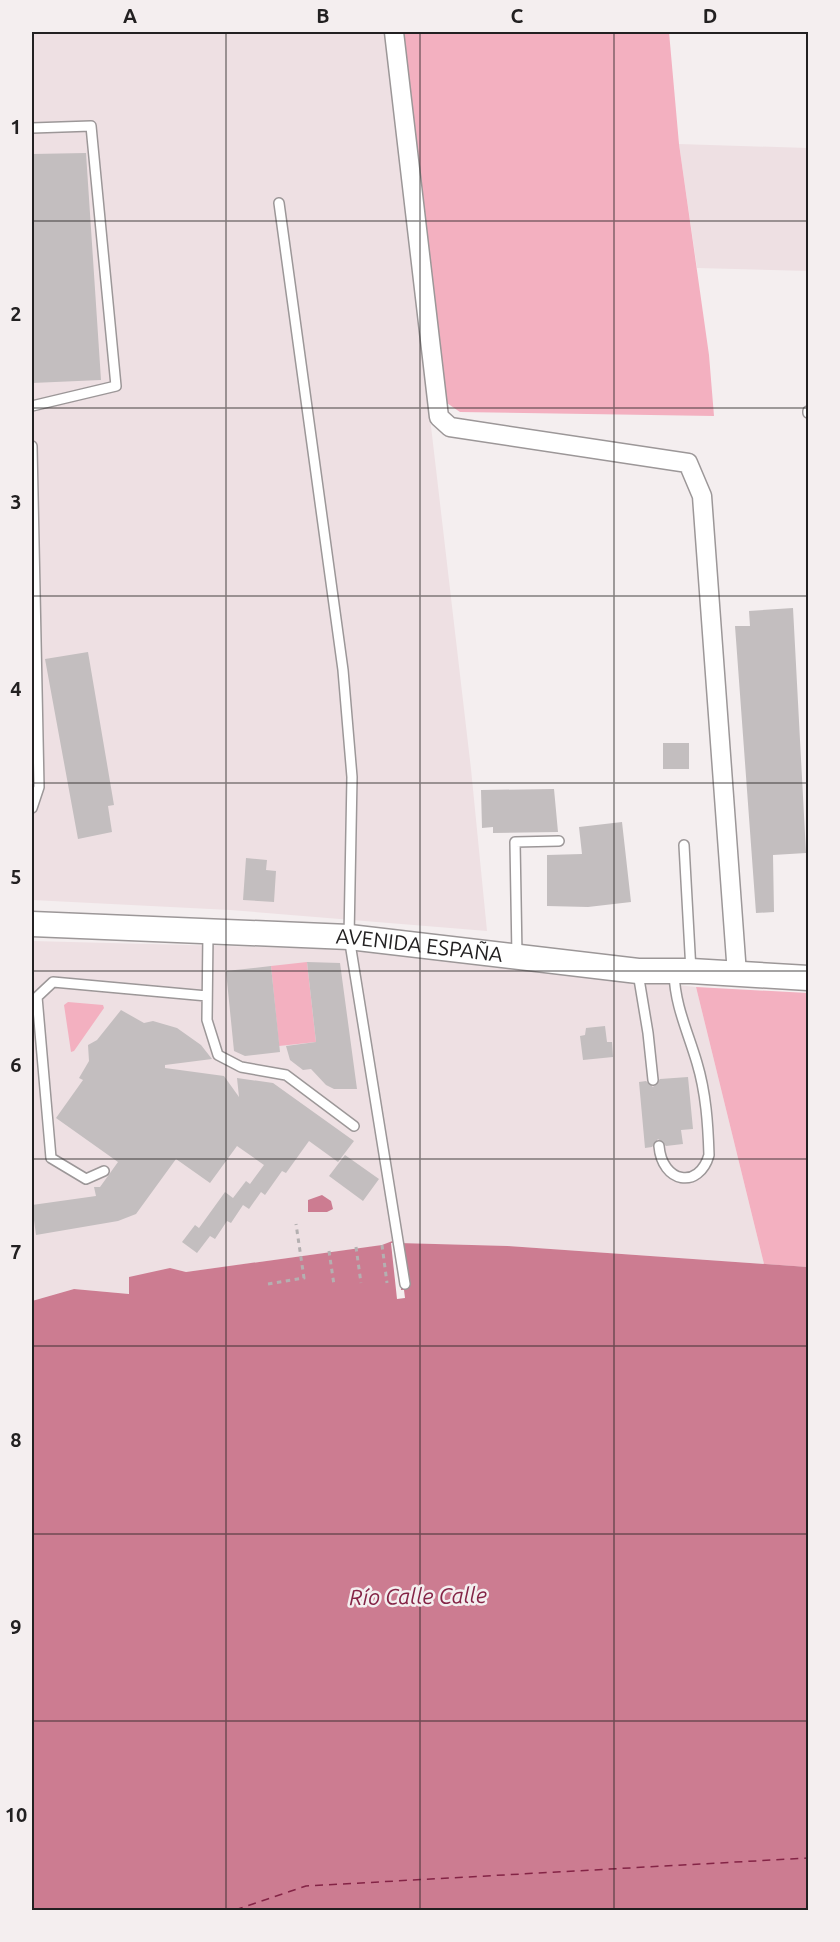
<svg xmlns="http://www.w3.org/2000/svg" width="840" height="1942" font-family="Ubuntu,sans-serif">
  <style>
    .built { fill: #eee0e3 }
    .green { fill: #f3b0c0 }
    .water { fill: #cc7c91 }
    .pier { fill: #f4eeef }
    .lines { fill: none; stroke-linecap: round; stroke-linejoin: round }
    .ferry { stroke: #842446; stroke-width: 1.5; stroke-dasharray: 8 6; stroke-linecap: butt }
    .building { fill: #c3bebf }
    .service-casing { stroke: #9c9798; stroke-width: 12 }
    .minor-casing { stroke: #9c9798; stroke-width: 21 }
    .secondary-casing { stroke: #9c9798; stroke-width: 27 }
    .path { stroke: #b4b0b1; stroke-width: 3; stroke-dasharray: 4.5 4.5; stroke-linecap: butt }
    .service { stroke: #fff; stroke-width: 9 }
    .minor { stroke: #fff; stroke-width: 18 }
    .secondary { stroke: #fff; stroke-width: 24 }
    .grid { fill: none; stroke: #222021; stroke-width: 1.5; stroke-opacity: 0.55 }
    .labels { text-anchor: middle; stroke-width: 5; stroke-linejoin: round; paint-order: stroke }
    .street-label { font-size: 21px; fill: #222021; stroke: #f4eeef }
    .water-label { font-size: 22px; font-style: italic; fill: #842446; stroke: #f4eeef }
    .neatline { fill: none; stroke: #222021; stroke-width: 2 }
    .grid-label { font-size: 20px; text-anchor: middle; font-weight: bold; fill: #222021 }
  </style>
  <rect width="100%" height="100%" fill="#f4eeef"/>
  <!-- built -->
  <path class="built" d="M32,32H385L471,769L487,931L230,910L32,900Z
    M679,144L808,148V271L697,268Z
    M32,941L343,949L696,987L764,1264L508,1246L399,1243L186,1272L170,1268L129,1294L74,1289L32,1301Z"/>
  <!-- green -->
  <path class="green" d="M403,32H669L679,144L709,355L714,416L460,412L444,401Z
    M307,962L316,1042L279,1046L271,966Z
    M696,987L808,993V1267L764,1264Z
    M68,1002L103,1005L104,1008L74,1051L71,1052L64,1005Z"/>
  <!-- water -->
  <path class="water" d="M322,1195L331,1201L333,1209L327,1212H308V1200Z
    M395,1240L399,1243L508,1246L808,1267V1910H32V1301L74,1289L129,1294V1277L170,1268L186,1272L382,1245Z"/>
  <!-- pier -->
  <path class="pier" d="M391,1243H399L401,1290H404L405,1298L397,1299Z"/>
  <g class="lines">
    <!-- ferry -->
    <path class="ferry" d="M235,1910L306,1886L808,1858"/>
  </g>
  <!-- building -->
  <path class="building" d="M86,153L101,380L32,383V154Z
    M793,608L806,853L773,855L774,912L756,913L735,626H750L749,611Z
    M88,652L114,805L108,806L112,832L78,839L45,659Z
    M663,743H689V769H663Z
    M554,789L558,832L493,833V827L482,828L481,790Z
    M622,822L631,902L588,907L547,906V855L582,854L579,827Z
    M246,858L267,860L266,870L276,871L274,902L243,900Z
    M307,962L340,963L357,1089H334L326,1085L311,1069L303,1070L290,1060L286,1046L316,1042Z
    M271,966L280,1052L245,1056L234,1051L226,971Z
    M121,1010L144,1023L153,1021L177,1028L201,1045L212,1059L165,1065V1068L224,1076L239,1097L237,1078L273,1083L354,1141L338,1162L309,1141L286,1173L282,1171L265,1195L261,1192L249,1209L243,1205L231,1223L227,1221L215,1239L210,1236L197,1253L182,1242L195,1225L199,1228L225,1192L233,1198L246,1181L250,1184L264,1165L237,1146L210,1183L176,1159L136,1214L118,1221L36,1235L32,1205L96,1196L94,1187H100L118,1162L56,1118L83,1080L79,1078L89,1061L88,1045L97,1040Z
    M605,1026L607,1042H612L613,1057L583,1060L580,1036L585,1035L586,1028Z
    M688,1077L693,1129L681,1130L683,1144L666,1146L658,1139L652,1147L645,1148L639,1082L646,1081L653,1087L660,1079Z
    M345,1155L379,1179L363,1201L329,1176Z"/>
  <g class="lines">
    <defs>
      <path id="service" d="M32,128L91,126L116,386L32,406
        M279,203L343,670L352,777L349,937L405,1284
        M808,413V411
        M32,446L39,787L32,808
        M684,845L691,971
        M208,933L207,1020L218,1055L241,1067L286,1075L354,1126
        M517,956L515,842L559,841
        M638,973L648,1033L653,1080
        M659,1146C662,1183 699,1190 709,1155C708,1124 706,1093 697,1063C688,1032 675,1006 674,973
        M104,1171L86,1179L51,1158L37,997L53,982L207,996"/>
      <path id="minor" d="M394,32L439,417L450,427L688,463L702,496L737,974"/>
      <g id="secondary">
        <path id="s1" d="M32,924L349,937L638,971H691L808,978"/>
      </g>
    </defs>
    <!-- service casing -->
    <use href="#service" class="service-casing"/>
    <!-- minor casing -->
    <use href="#minor" class="minor-casing"/>
    <!-- secondary casing -->
    <use href="#secondary" class="secondary-casing"/>
    <!-- path -->
    <path class="path" d="M382,1245L387,1283
      M356,1247L361,1283
      M329,1251L334,1285
      M268,1284L304,1278L296,1224"/>
    <!-- service -->
    <use href="#service" class="service"/>
    <!-- minor -->
    <use href="#minor" class="minor"/>
    <!-- secondary -->
    <use href="#secondary" class="secondary"/>
  </g>
  <!-- grid -->
  <path class="grid" d="M226,32V1910M420,32V1910M614,32V1910M32,221H808M32,408H808M32,596H808M32,783H808M32,971H808M32,1159H808M32,1346H808M32,1534H808M32,1721H808"/>
  <g class="labels">
    <!-- street labels -->
    <g class="street-label">
      <text dy="7" stroke="none"><textPath href="#s1" startOffset="388">AVENIDA ESPAÑA</textPath></text>
    </g>
    <!-- water labels -->
    <g class="water-label">
      <text transform="translate(418 1596) rotate(-1)" y="8">Río Calle Calle</text>
    </g>
  </g>
  <!-- border -->
  <rect width="840" height="1942" fill="none" stroke="#f4eeef" stroke-width="66"/>
  <rect x="33" y="33" width="774" height="1876" class="neatline"/>
  <g class="grid-label">
    <text x="130" y="23">A</text>
    <text x="323" y="23">B</text>
    <text x="517" y="23">C</text>
    <text x="710" y="23">D</text>
    <text x="16" y="134">1</text>
    <text x="16" y="321">2</text>
    <text x="16" y="509">3</text>
    <text x="16" y="696">4</text>
    <text x="16" y="884">5</text>
    <text x="16" y="1072">6</text>
    <text x="16" y="1259">7</text>
    <text x="16" y="1447">8</text>
    <text x="16" y="1634">9</text>
    <text x="16" y="1822">10</text>
  </g>
</svg>
